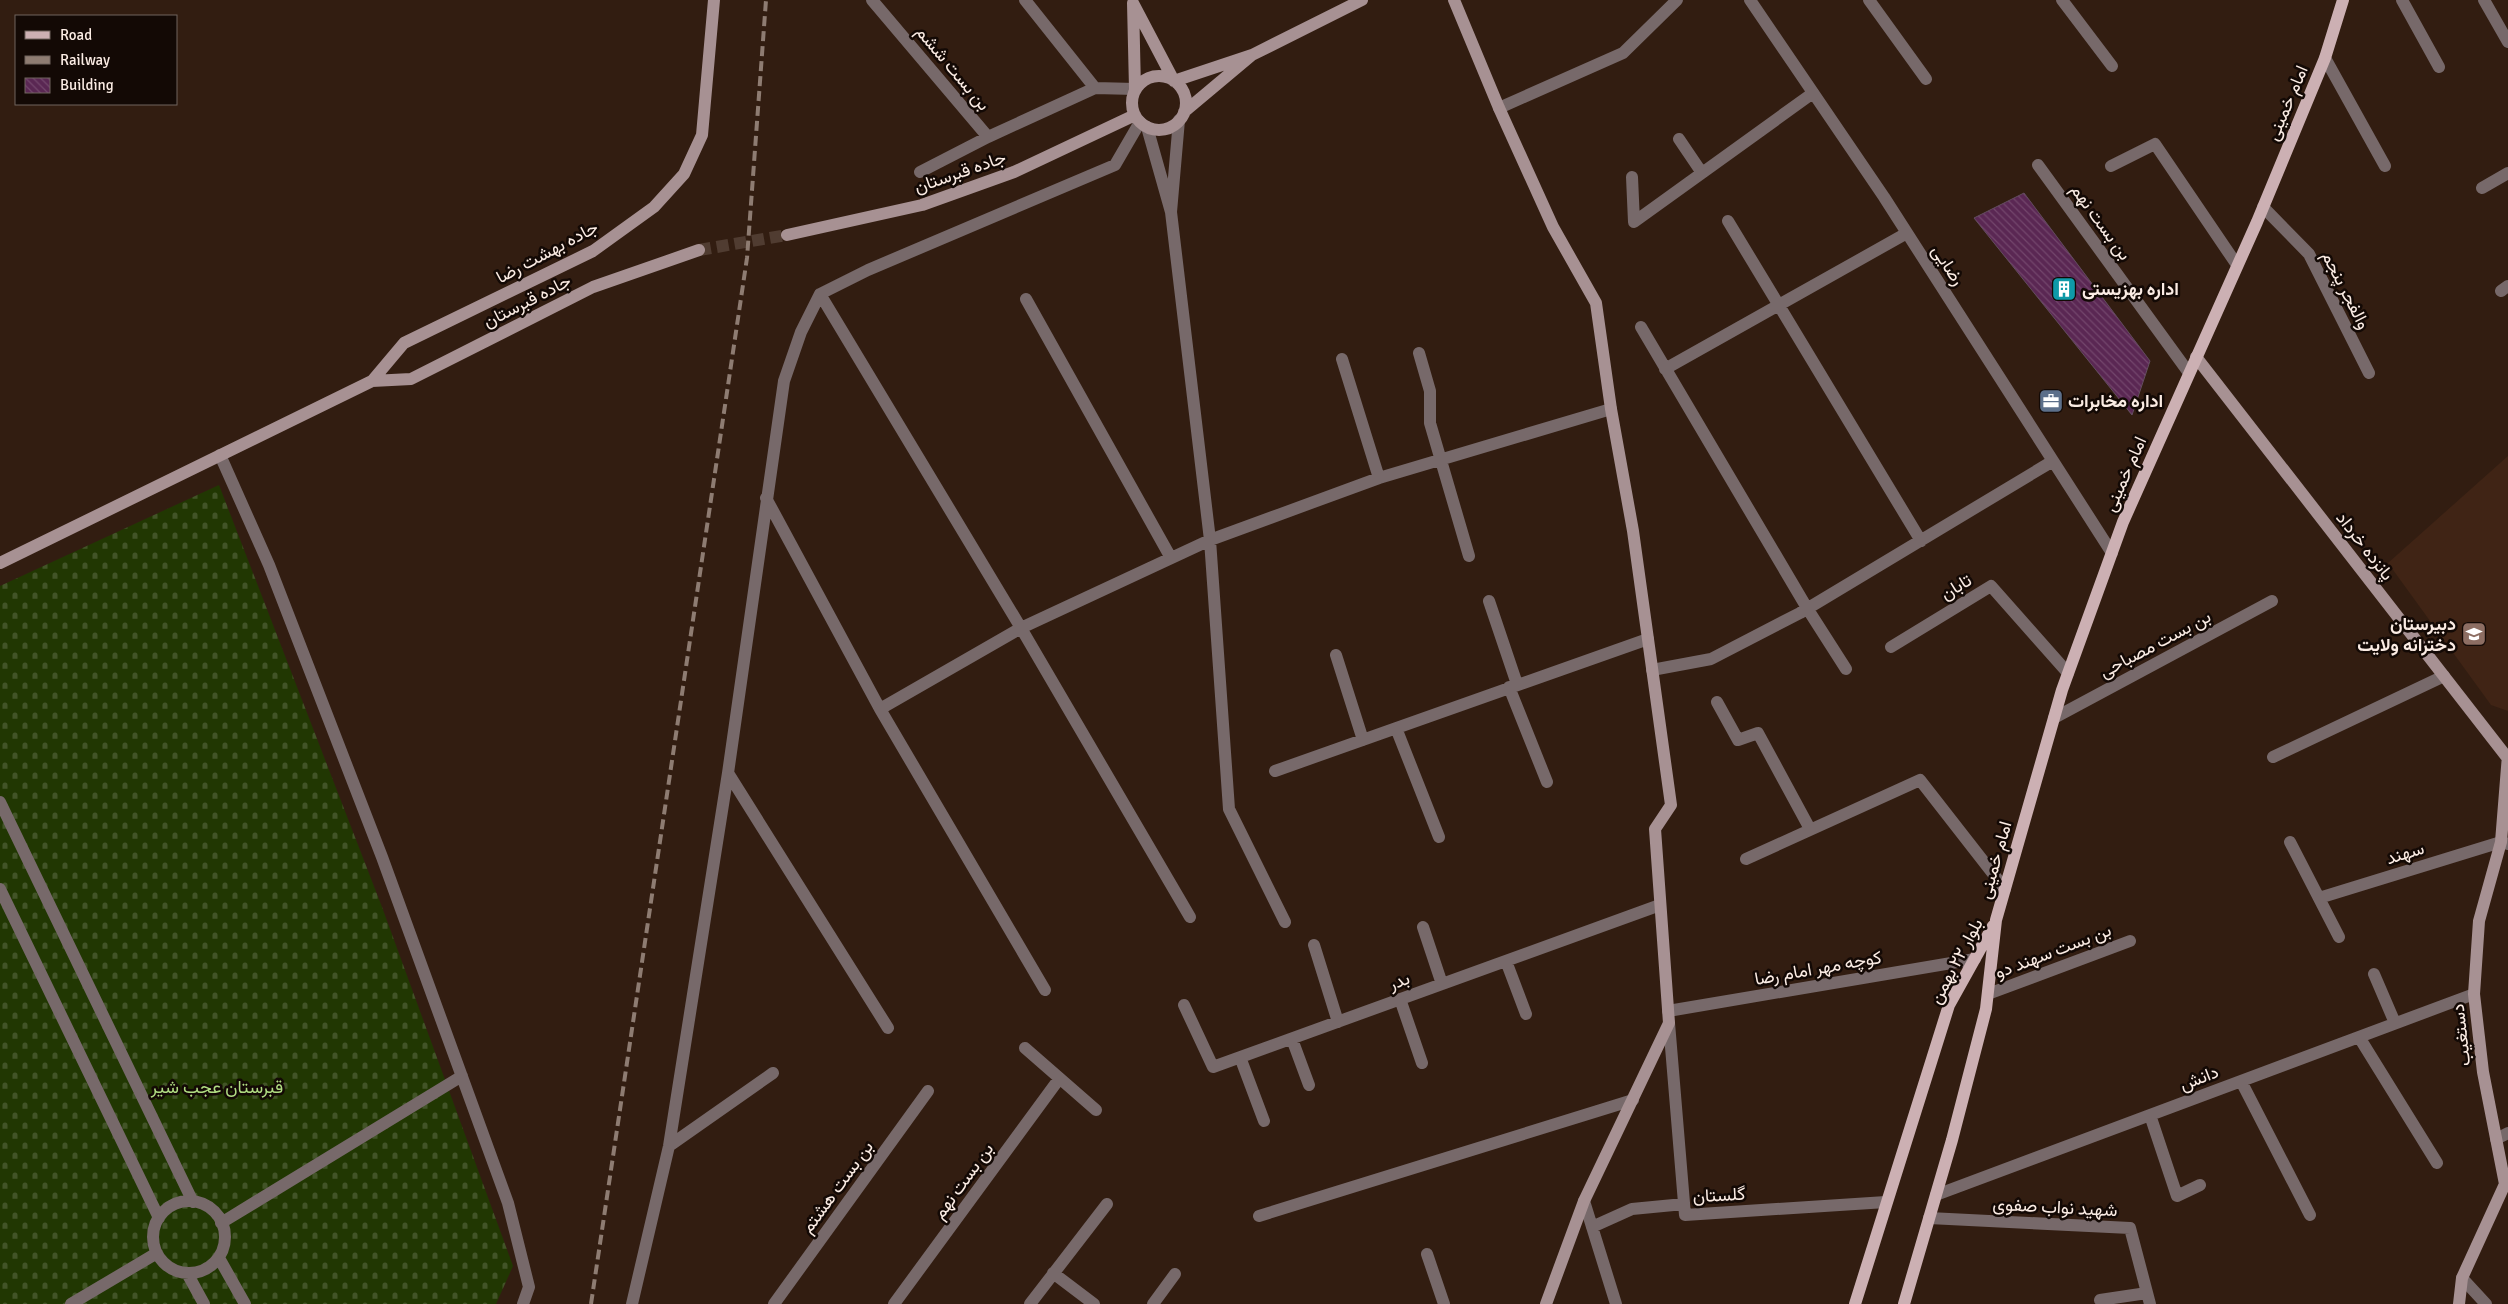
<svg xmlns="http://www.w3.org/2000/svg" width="2508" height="1304" font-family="Signika,Vazirmatn,sans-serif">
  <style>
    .built { fill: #402415 }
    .cemetery { fill: url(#cemetery-stones) }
    .building { fill: url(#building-back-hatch); stroke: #624d5e }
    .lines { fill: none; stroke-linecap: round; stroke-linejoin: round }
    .secondary-tunnel { stroke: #503c31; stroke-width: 12; stroke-dasharray: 12 6; stroke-linecap: butt }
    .lane { stroke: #77696a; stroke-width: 12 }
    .street { stroke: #77696a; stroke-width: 12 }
    .secondary { stroke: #a79193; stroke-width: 12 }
    .primary { stroke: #ccb0b3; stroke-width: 12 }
    .rail { stroke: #8e7c72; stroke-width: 4; stroke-dasharray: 10 5; stroke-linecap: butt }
    .labels { text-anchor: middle; stroke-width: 5; stroke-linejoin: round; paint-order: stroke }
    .street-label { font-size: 18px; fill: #fbece4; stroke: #130905 }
    .poi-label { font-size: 18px; font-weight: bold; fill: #fbece4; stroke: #130905; text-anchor: start }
    .park-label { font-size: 18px; fill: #b0dc82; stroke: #130905 }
  </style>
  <defs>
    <pattern id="cemetery-stones" width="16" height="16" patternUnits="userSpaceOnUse" patternTransform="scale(1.25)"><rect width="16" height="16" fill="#213702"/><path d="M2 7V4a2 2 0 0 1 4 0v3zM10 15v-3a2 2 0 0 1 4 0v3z" fill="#425427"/></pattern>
    <pattern id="building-back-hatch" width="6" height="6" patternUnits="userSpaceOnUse" patternTransform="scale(1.25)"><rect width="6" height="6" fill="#5a2753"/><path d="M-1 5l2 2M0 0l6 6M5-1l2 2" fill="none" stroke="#73466c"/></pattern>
  </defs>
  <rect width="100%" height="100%" fill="#321d11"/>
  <!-- built -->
  <path class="built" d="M2508,456V711L2491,705L2388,563Z"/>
  <!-- cemetery -->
  <path class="cemetery" d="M219,485L382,907L513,1266L496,1304H0V586Z"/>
  <!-- building -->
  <path class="building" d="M2024,193L2150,361L2132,415L1974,218Z"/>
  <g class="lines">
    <!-- secondary-tunnel -->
    <path class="secondary-tunnel" d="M699,250L787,235"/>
    <!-- lane -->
    <path class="lane" d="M220,455L269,565L382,857L508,1203L529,1287L523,1304
      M0,802L193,1202
      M0,889L159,1218
      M153 1237a36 36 0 1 1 72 0a36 36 0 1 1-72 0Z
      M221,1223L462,1076
      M219,1258L245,1304
      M187,1273L204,1304
      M71,1304L157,1253"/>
    <!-- street -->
    <path class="street" d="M872,0L988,137
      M1025,0L1095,88
      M1750,0L1884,197L2112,553
      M1869,0L1926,79
      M2062,0L2112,66
      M2402,0L2439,67
      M2484,0L2508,42
      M2325,58L2385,166
      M1499,108L1623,53L1677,0
      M1147,127L1171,212L1179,120
      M1679,139L1702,173
      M2038,165L2189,373
      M2111,166L2155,144L2237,265
      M920,172L988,137L1095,88L1135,89
      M1632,177L1634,222L1813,93
      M2482,188L2508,173
      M2263,207L2309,254L2369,373
      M1171,212L1210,540L1229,809L1285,922
      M1728,221L1921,541
      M2501,291L2508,286
      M820,294L1021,628L1190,917
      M1026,299L1171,558
      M1641,327L1807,608L1846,669
      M1419,353L1430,391V423L1469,556
      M1342,359L1379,478
      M1665,369L1907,233
      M766,498L880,709L1045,990
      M1489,601L1517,684
      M1891,647L1991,586L2068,673
      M1336,655L1363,740
      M1652,670L1711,659L1800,613L2053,461
      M1509,687L1547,782
      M1717,702L1738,740L1758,733L1810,829
      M880,709L1021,628L1210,540L1379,478L1611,409
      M2054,718L2272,601
      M1396,728L1439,837
      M2273,757L2444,676
      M1275,771L1648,639
      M728,773L888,1028
      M2290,842L2339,937
      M1746,859L1920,780L2005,889
      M2319,898L2501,842L2508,844
      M1423,927L1442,984
      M1314,945L1338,1022
      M1506,961L1526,1014
      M2374,974L2395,1023
      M1988,994L2130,941
      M1400,999L1422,1063
      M1184,1005L1213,1067L1660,905
      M1668,1011L1975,959
      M1669,1023L1685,1215L1886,1202
      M2359,1037L2437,1163
      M1292,1039L1309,1085
      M1025,1048L1096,1110
      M1240,1057L1264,1121
      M2241,1081L2310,1215
      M2150,1115L2177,1196L2200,1185
      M2496,1139L2508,1133
      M669,1146L773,1073
      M1936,1195L2474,994
      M1584,1201L1616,1304
      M1259,1216L1633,1100
      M1929,1218L2130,1228L2150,1304
      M1592,1227L1632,1209L1684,1204
      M1427,1254L1444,1304
      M1053,1273L1094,1304
      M2462,1278L2486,1304
      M2100,1300L2147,1293
      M632,1304L669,1146L728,773L784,381L801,332L820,294L868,270L1115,165L1140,122
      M774,1304L928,1091
      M894,1304L1059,1079
      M1030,1304L1107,1204
      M1153,1304L1175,1274"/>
    <!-- secondary -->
    <path class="secondary" d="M1454,0L1499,108L1553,227L1596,303L1611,409L1633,531L1671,805L1655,829L1669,1023L1584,1201L1546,1304
      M1252,55L1362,0
      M1132 103a27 27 0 1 1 54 0a27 27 0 1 1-54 0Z
      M1135,89L1133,3L1174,81L1252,55L1184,112
      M787,235L922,205L1014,172L1135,115
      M2196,357L2506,756
      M372,381L404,343L593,251L654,207L684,174L702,135L714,0
      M0,563L372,381L411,379L593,287L699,250
      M2459,1304L2462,1278L2505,1184L2483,1072L2474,994L2479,921L2501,842L2508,755"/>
    <!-- primary -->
    <path class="primary" d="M1855,1304L1949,1005L1993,926
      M1904,1304L1952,1140L1986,1009L1996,920L2062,690L2123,522L2257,222L2325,58L2343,0"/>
    <!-- rail -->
    <path class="rail" d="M591,1304L747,258L766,0"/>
  </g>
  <!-- icons -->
  <defs>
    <symbol id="building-square" viewBox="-11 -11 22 22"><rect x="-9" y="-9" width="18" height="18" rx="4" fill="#0f9aa8" stroke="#130905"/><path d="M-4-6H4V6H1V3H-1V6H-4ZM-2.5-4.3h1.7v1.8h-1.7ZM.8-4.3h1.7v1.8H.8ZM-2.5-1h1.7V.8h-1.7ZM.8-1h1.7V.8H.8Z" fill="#fff"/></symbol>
    <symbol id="office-square" viewBox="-11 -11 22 22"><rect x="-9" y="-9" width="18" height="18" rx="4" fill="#5c6f8a" stroke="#130905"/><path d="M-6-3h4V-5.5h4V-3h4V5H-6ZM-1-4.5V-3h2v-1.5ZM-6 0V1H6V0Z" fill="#fff"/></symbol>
    <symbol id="school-square" viewBox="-11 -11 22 22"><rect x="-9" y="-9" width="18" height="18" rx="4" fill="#8d6e63" stroke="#130905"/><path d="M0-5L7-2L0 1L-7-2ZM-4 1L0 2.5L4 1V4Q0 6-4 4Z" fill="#fff"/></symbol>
  </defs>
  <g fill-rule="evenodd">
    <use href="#building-square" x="2050" y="275" width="28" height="28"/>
    <use href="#office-square" x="2037" y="387" width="28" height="28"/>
    <use href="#school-square" x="2460" y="620" width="28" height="28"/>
  </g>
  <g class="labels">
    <!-- street labels -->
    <g class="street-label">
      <text transform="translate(953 68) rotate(50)" y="6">بن بست ششم</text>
      <text transform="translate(2287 103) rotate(-67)" y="6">امام خمینی</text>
      <text transform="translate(960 172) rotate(-19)" y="6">جاده قبرستان</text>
      <text transform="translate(2101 222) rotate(54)" y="6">بن بست نهم</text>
      <text transform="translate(547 252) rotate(-28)" y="6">جاده بهشت رضا</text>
      <text transform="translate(1948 265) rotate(57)" y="6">رضایی</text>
      <text transform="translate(2346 290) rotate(63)" y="6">والفجر پنجم</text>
      <text transform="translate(527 301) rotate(-27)" y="6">جاده قبرستان</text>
      <text transform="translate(2125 474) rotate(-66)" y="6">امام خمینی</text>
      <text transform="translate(2365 546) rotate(52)" y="6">پانزده خرداد</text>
      <text transform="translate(1956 587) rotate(-32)" y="6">تابان</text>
      <text transform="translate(2155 644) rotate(-28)" y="6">بن بست مصباحی</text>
      <text transform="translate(2405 853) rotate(-17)" y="6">سهند</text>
      <text transform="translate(1995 860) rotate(-74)" y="6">امام خمینی</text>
      <text transform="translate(2053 951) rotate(-21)" y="6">بن بست سهند دو</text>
      <text transform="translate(1956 961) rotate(-62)" y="6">بلوار ۲۲ بهمن</text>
      <text transform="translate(1818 968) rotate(-10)" y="6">کوچه مهر امام رضا</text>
      <text transform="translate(1399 981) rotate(-20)" y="6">بدر</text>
      <text transform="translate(2461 1035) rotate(-96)" y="6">دستغیب</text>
      <text transform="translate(2199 1078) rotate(-21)" y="6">دانش</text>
      <text transform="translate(963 1181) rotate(-54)" y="6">بن بست نهم</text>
      <text transform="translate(837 1187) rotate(-54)" y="6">بن بست هشتم</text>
      <text transform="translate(1719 1195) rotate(-3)" y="6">گلستان</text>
      <text transform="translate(2055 1207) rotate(3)" y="6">شهید نواب صفوی</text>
    </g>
    <!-- poi labels -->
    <g class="poi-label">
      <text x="2082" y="295">اداره بهزیستی</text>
      <text x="2068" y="407">اداره مخابرات</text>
      <text x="2456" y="630" text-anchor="end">دبیرستان<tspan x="2456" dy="21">دخترانه ولایت</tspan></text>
    </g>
    <!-- park labels -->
    <g class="park-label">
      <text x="217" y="1093">قبرستان عجب شیر</text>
    </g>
  </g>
  <!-- legend -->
  <rect x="15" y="15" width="162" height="90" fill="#130905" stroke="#70645e"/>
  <rect x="25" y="31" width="25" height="8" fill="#ccb0b3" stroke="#70645e"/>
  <text x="60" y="40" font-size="15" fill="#fbece4">Road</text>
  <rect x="25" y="56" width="25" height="8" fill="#8e7c72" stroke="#70645e"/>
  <text x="60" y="65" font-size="15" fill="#fbece4">Railway</text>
  <rect x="25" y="78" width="25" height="15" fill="url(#building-back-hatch)" stroke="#70645e"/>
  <text x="60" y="90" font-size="15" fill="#fbece4">Building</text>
</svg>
